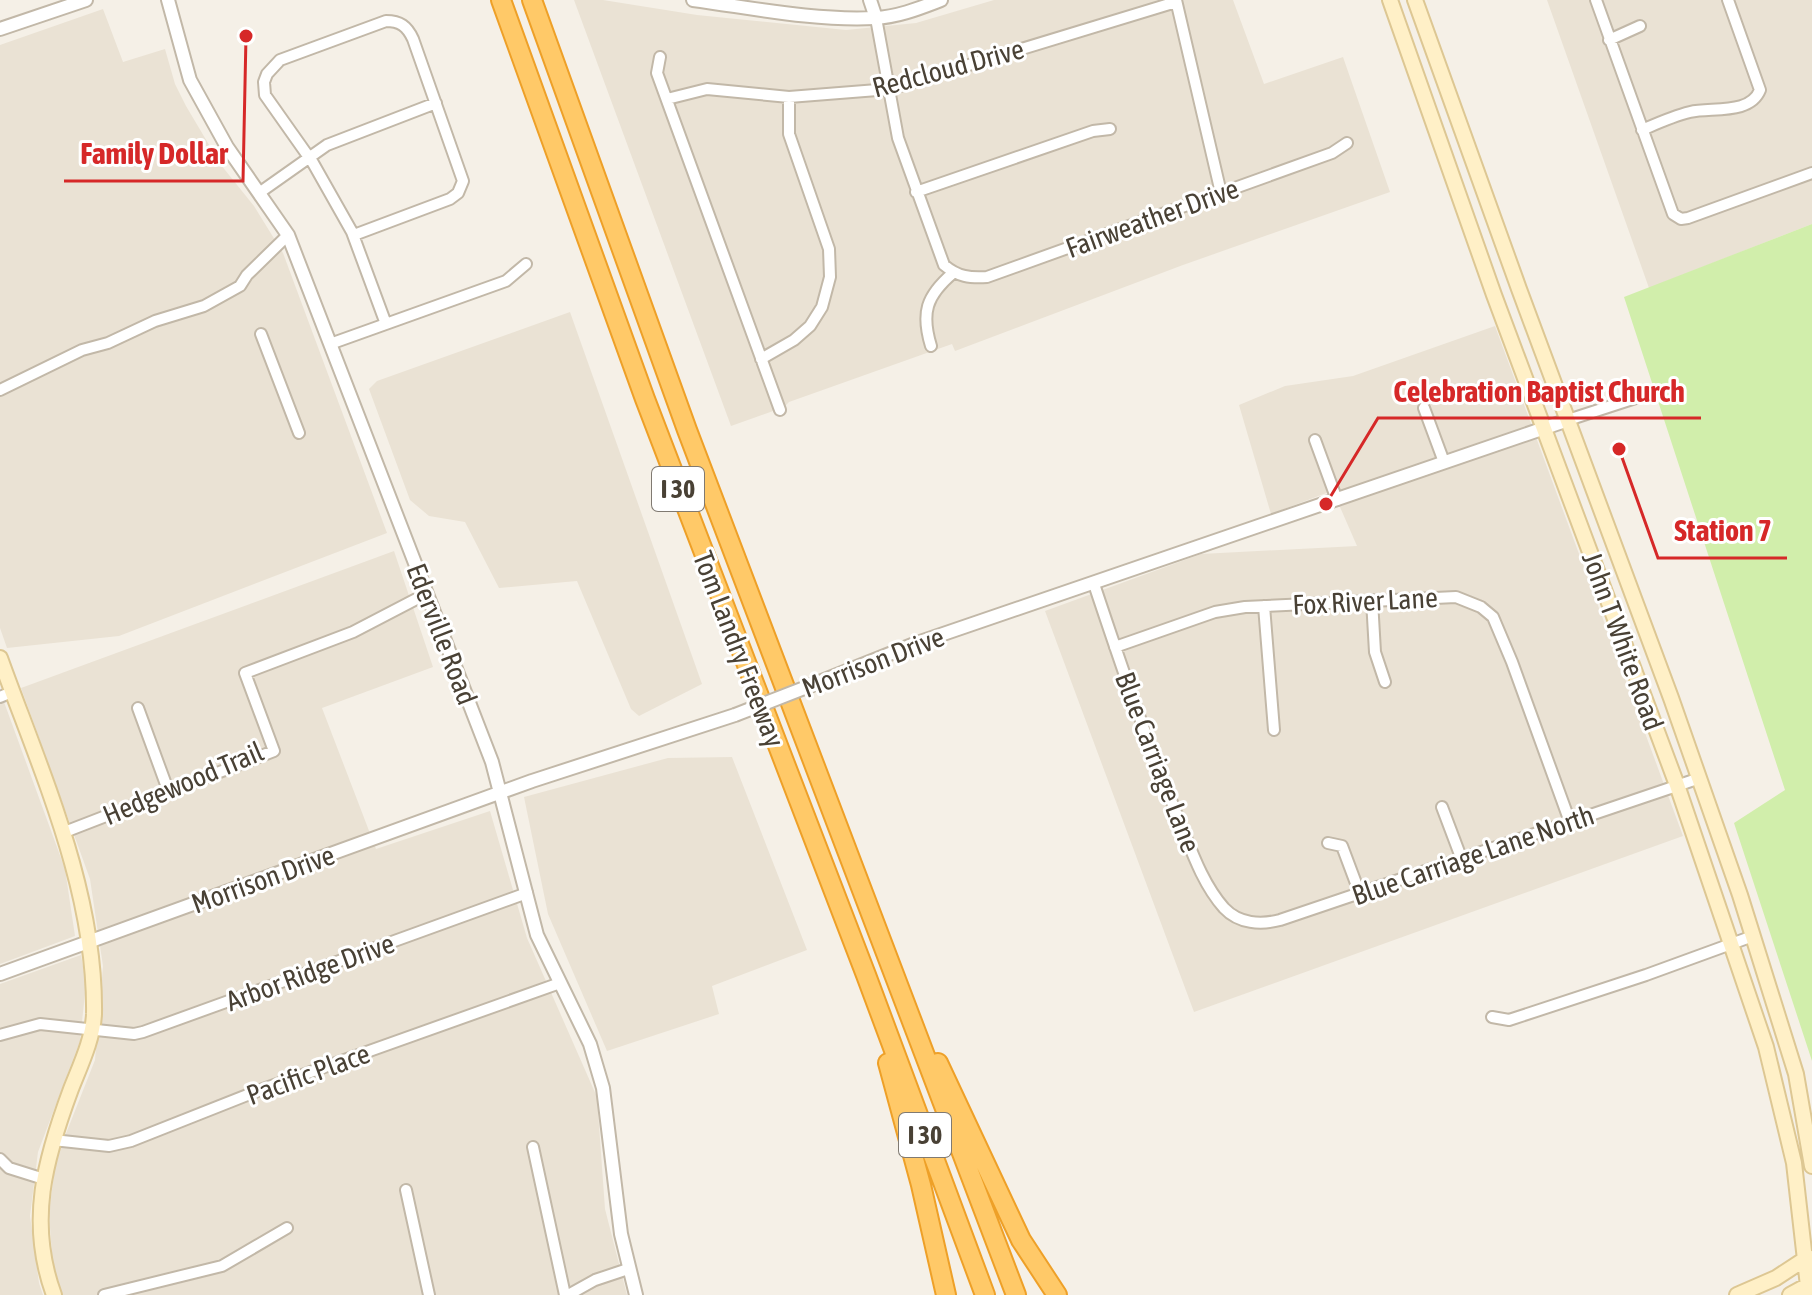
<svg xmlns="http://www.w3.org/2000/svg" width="1812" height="1295" font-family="'Asap Condensed',sans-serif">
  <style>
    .residential { fill: #eae2d4 }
    .green { fill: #d1eeab }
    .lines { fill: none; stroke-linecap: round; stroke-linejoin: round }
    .minor-casing { stroke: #c2b8a8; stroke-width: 14 }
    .tertiary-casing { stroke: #c2b8a8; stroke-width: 16 }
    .secondary-casing { stroke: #ddc793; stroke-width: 18 }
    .motorway-casing { stroke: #eea028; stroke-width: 22 }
    .minor { stroke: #fff; stroke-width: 10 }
    .tertiary { stroke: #fff; stroke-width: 12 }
    .secondary { stroke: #fff0c7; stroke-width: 14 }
    .motorway { stroke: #ffc968; stroke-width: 18 }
    .tertiary-bridge-casing { stroke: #c2b8a8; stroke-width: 16; stroke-linecap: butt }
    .tertiary-bridge { stroke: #fff; stroke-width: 12 }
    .labels { text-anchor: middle; stroke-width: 6; stroke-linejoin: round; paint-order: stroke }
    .shield { fill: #fff; stroke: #807a72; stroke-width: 2 }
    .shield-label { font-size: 26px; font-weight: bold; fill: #494135 }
    .street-label { font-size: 28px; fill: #494135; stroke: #fff }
    .leader { fill: none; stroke: #d62828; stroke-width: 3 }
    .callout-dot { fill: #d62828; stroke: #fff; stroke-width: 3 }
    .callout-label { font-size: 30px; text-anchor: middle; font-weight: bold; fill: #d62828; stroke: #fff; stroke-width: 6; stroke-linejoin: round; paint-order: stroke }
  </style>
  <rect width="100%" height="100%" fill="#f5f0e7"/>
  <!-- residential -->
  <path class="residential" d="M574,0H603L697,15L846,30L916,23L994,0H1233L1264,84L1343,57L1390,192L1183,265L955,351L952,344L789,402L784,407L731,426Z
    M1547,0H1812V224L1649,288Z
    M103,9L123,62L165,49L175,84L186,106L221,165L254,206L283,253L387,533L119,636L7,648L0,628V45Z
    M570,312L702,684L639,716L631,709L577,581L499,588L465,522L429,516L410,500L369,389L377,381Z
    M1495,326L1683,836L1194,1012L1045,611L1201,554L1357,546L1340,507L1329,492L1271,514L1239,405L1285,386L1353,376Z
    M394,551L433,667L322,708L376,849L490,811L527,938L597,1097L605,1209L627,1295H63L53,1270L49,1213L56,1159L95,1060L103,966L90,879L21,688Z
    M0,691L65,869L75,936L0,964Z
    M732,757L807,950L712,986L719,1014L607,1051L548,914L524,797L668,758Z
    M81,955L86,984L80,1041L38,1152L30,1216L39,1283L43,1295H0V984Z"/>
  <!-- green -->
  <path class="green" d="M1812,224V1061L1734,823L1785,790L1624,297Z"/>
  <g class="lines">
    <defs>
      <path id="minor" d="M1176,0L1221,193
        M1596,0L1673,214L1681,219L1688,218L1812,173
        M876,18L898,138L944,265C958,277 970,278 987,277L1332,153L1347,143
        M1609,40L1640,26
        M660,57L657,73L780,410
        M667,99L707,89L789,97L890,89L1176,2
        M1642,130C1658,123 1673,116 1690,112C1712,107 1750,115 1760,90L1728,0
        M916,192L1093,131L1110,129
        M259,193L327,145L436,103
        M354,235L450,199L458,193L463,181L413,39C407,26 400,21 386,21L280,60L267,74L264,82L265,95L313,163L352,232L386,324
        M261,334L299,433
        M330,344L506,281L526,264
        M931,346C921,313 926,296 953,273
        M761,359L794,340L810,326L822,307L830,277L829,249L789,134V97
        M0,390L82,350L108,343L155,321L204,306L240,286L247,275L288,235
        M1424,408L1444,462
        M1568,420L1654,392
        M1315,440L1337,500
        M1094,584C1120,662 1146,739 1177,815C1190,846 1201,882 1224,908C1239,924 1261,925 1280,920L1697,779
        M1372,600L1375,652L1385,682
        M1264,606L1274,730
        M1115,647L1215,612L1245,607L1456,597L1481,607L1493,617L1512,662L1570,822
        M0,697L12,692
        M138,708L168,790
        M1442,807L1462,860
        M62,833L274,751L245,673L353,632L426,594
        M1328,843L1342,846L1360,894
        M1492,1017L1509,1020L1646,975L1753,936
        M0,1035L40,1024L134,1034L143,1032L527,893
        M53,1140L109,1146L131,1141L260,1090L560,983
        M533,1147L565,1295
        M0,1159L9,1168L44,1179
        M406,1190L429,1295
        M104,1295L222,1266L287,1228
        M568,1295L595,1280L628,1269"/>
      <path id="tertiary" d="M168,0L190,80L227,147L288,235L492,762L537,935L590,1044L603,1088L621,1234L636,1295
        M693,0C753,8 814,21 875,18C898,17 920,8 941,0
        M870,0L876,18
        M0,29L86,0
        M812,685L917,643L1568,420
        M0,974L532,781L735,715"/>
      <path id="secondary" d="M1390,0L1494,295L1677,785L1766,1047L1794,1163L1809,1295
        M1415,0L1519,289L1671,698L1740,895L1796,1074L1812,1166
        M0,658C41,772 96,891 94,1014C93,1039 80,1066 71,1089C45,1159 27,1222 54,1295
        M1737,1295L1776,1278L1808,1257
        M1790,1295L1812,1283"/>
      <path id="motorway" d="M501,0L645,399L866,975L985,1295
        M532,0L687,430L1016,1295
        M888,1063L921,1185L946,1295
        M938,1063L1021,1240L1057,1295"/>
    </defs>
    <!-- minor casing -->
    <use href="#minor" class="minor-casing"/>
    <!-- tertiary casing -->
    <use href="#tertiary" class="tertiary-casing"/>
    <!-- secondary casing -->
    <use href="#secondary" class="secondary-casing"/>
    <!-- motorway casing -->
    <use href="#motorway" class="motorway-casing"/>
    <!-- minor -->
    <use href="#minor" class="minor"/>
    <!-- tertiary -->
    <use href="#tertiary" class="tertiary"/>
    <!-- secondary -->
    <use href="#secondary" class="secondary"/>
    <!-- motorway -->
    <use href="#motorway" class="motorway"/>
    <defs>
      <path id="tertiary-bridge" d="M735,715L812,685"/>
    </defs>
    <!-- tertiary-bridge casing -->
    <use href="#tertiary-bridge" class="tertiary-bridge-casing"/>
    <!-- tertiary-bridge -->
    <use href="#tertiary-bridge" class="tertiary-bridge"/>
  </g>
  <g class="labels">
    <!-- shield labels -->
    <g class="shield">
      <rect x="652" y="467" width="52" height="44" rx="6"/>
      <rect x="899" y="1113" width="52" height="44" rx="6"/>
    </g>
    <g class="shield-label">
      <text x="678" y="498">I 30</text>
      <text x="925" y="1144">I 30</text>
    </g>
    <!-- street labels -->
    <g class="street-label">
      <text transform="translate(948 68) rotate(-15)" y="10">Redcloud Drive</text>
      <text transform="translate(1152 218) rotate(-20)" y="10">Fairweather Drive</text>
      <text transform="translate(1365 601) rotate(-3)" y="10">Fox River Lane</text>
      <text transform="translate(442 634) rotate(69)" y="10">Ederville Road</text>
      <text transform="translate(1623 641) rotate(70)" y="10">John T White Road</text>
      <text transform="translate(739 649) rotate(69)" y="10">Tom Landry Freeway</text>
      <text transform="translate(873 662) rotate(-21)" y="10">Morrison Drive</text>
      <text transform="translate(1158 762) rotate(69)" y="10">Blue Carriage Lane</text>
      <text transform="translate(183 783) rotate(-23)" y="10">Hedgewood Trail</text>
      <text transform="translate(1473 855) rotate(-19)" y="10">Blue Carriage Lane North</text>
      <text transform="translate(263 879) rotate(-20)" y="10">Morrison Drive</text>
      <text transform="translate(310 972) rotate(-20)" y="10">Arbor Ridge Drive</text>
      <text transform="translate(308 1074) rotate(-20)" y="10">Pacific Place</text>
    </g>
  </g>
  <!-- callouts -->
  <path class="leader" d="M246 36L243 181H64M1326 504L1378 418H1701M1619 449L1658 558H1787"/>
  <g class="callout-dot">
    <circle cx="246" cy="36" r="8"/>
    <circle cx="1326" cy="504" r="8"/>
    <circle cx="1619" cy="449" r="8"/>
  </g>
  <g class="callout-label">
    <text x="154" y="164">Family Dollar</text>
    <text x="1539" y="402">Celebration Baptist Church</text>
    <text x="1723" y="541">Station 7</text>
  </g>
</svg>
